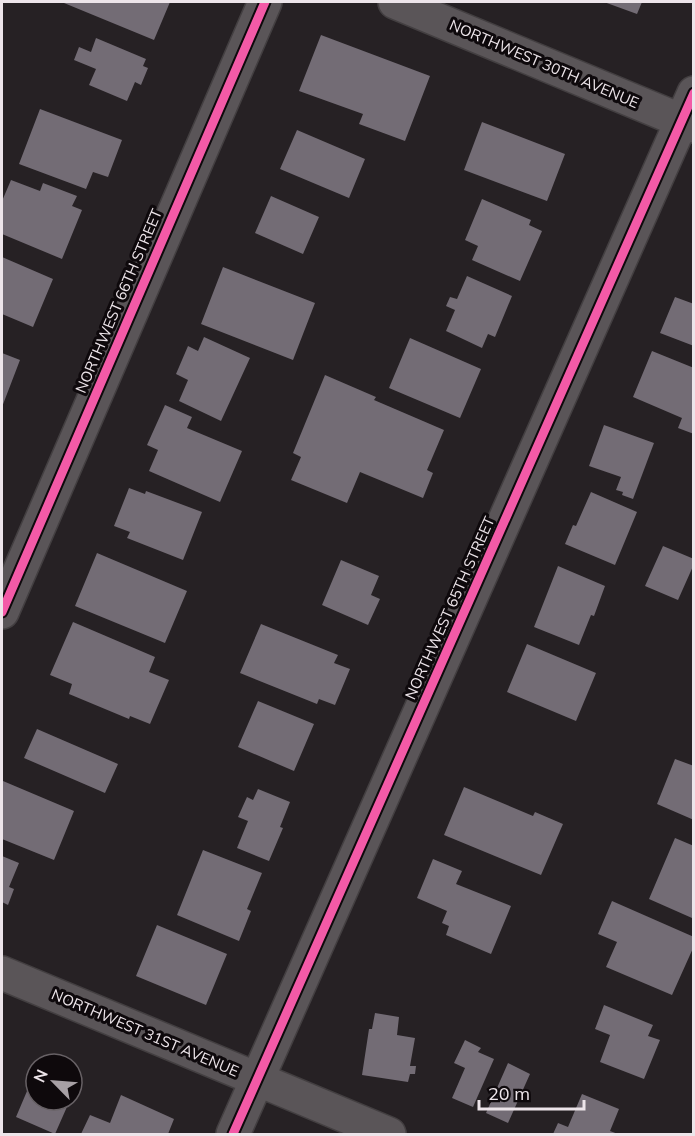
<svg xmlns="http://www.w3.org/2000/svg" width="695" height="1136" font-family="Mulish,sans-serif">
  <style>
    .building { fill: #736c75 }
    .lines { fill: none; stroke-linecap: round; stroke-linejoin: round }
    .minor-casing { stroke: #433f41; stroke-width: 36 }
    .minor { stroke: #5a5558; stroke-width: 33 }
    .cycleway-casing { stroke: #0e090c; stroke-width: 13 }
    .cycleway { stroke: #f35aa7; stroke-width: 9 }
    .labels { text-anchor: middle; stroke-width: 6; stroke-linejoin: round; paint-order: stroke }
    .street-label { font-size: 15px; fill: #ede5ea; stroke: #0e090c }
  </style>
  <rect width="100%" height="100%" fill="#262124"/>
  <!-- building -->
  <path class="building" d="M65,2H170L154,40L64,3Z
    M604,2H642L637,14Z
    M321,35L430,76L405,141L359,124L363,114L299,91Z
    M96,38L146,59L143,66L148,68L141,85L135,82L127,101L89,85L96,69L74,60L79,47L91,52Z
    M40,109L122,140L108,177L93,172L86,189L19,164Z
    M482,122L565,154L547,201L464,170Z
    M297,130L365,159L349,198L280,169Z
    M11,180L40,191L43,183L77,196L72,206L82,210L62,259L2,234V201Z
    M271,196L319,217L303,254L255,233Z
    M482,199L531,220L529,225L542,231L520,281L472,260L478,246L465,240Z
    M2,257L53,279L33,327L2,314Z
    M223,267L315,303L293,360L201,324Z
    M467,276L512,296L495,337L488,334L482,348L446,331L455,310L446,306L450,297L457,299Z
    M675,297L694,304V346L660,333Z
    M204,337L250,358L221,421L179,401L188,380L176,374L188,346L198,351Z
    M410,338L481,369L460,418L389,388Z
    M652,351L694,368V434L678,428L682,418L633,397Z
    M2,353L20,360L2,407Z
    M325,375L376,397L374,400L444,430L427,470L433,473L423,498L360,472L347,503L291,480L301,457L293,453Z
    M165,405L192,417L187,428L242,451L220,502L149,471L158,450L147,445Z
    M604,425L654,443L633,499L622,495L623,492L616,490L621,477L589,466Z
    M129,488L145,494L146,491L202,512L183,560L127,538L130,532L114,526Z
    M591,492L637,512L615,565L565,544L573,525L576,526Z
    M663,546L694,559V564L678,600L645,586Z
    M97,553L187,591L165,643L75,606Z
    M341,560L379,576L371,595L380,599L368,625L322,605Z
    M558,566L605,586L594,616L591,615L579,645L534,627Z
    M73,622L155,657L149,672L169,680L150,724L130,716L129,719L69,694L72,684L50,675Z
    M261,624L338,655L334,663L350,669L335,705L319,699L317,704L240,673Z
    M527,644L596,673L576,721L507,692Z
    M258,701L314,724L294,771L238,747Z
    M37,729L118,764L105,793L24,758Z
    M675,759L694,766V820L657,804Z
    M3,781L74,811L54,860L2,839Z
    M464,787L533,816L535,812L563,824L541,875L444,835Z
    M258,789L290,802L280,827L283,828L269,861L237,848L248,821L238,817L247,797L253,800Z
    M675,838L694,846V914L692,918L649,899Z
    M203,850L262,873L247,909L251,911L239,941L177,915Z
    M2,856L19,863L9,887L14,889L8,905L2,902Z
    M433,859L462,871L456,884L511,906L491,954L446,935L449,926L442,923L447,911L417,898Z
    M612,901L694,937V946L672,995L606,967L617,942L598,934Z
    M157,925L227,954L206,1005L136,976Z
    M604,1005L653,1025L648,1036L660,1040L644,1079L600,1062L610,1035L595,1029Z
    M375,1013L399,1017L397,1035L415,1038L410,1066H416L415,1074H410L408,1082L362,1075L369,1029H372Z
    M465,1040L481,1048L478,1052L494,1059L473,1107L452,1098L465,1068L454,1063Z
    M508,1063L530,1074L508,1123L486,1113Z
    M33,1077L36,1079V1100H70L55,1134L16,1117Z
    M582,1094L619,1109L610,1131L618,1134H553L558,1123L568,1127Z
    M121,1095L174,1119L168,1134H81L90,1115L110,1123Z"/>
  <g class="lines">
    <defs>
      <path id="minor" d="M395,2L694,126
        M2,612L265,2
        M2,973L389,1134
        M233,1134L694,93"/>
    </defs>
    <!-- minor casing -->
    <use href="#minor" class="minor-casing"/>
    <!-- minor -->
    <use href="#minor" class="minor"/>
    <defs>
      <path id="cycleway" d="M2,612L265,2
        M233,1134L694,93"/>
    </defs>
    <!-- cycleway casing -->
    <use href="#cycleway" class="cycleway-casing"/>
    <!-- cycleway -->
    <use href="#cycleway" class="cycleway"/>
  </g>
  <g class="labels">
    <!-- street labels -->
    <g class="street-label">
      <text transform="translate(544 64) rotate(23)" y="5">NORTHWEST 30TH AVENUE</text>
      <text transform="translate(119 301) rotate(-67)" y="5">NORTHWEST 66TH STREET</text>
      <text transform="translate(450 608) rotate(-66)" y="5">NORTHWEST 65TH STREET</text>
      <text transform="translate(145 1033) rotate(23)" y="5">NORTHWEST 31ST AVENUE</text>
    </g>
  </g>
  <!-- border -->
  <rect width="695" height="1136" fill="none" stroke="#ede5ea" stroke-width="6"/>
  <!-- north arrow -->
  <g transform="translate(54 1082) rotate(295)"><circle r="28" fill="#0e090c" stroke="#676165" stroke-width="1.5"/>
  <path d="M0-4.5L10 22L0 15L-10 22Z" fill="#a7a0a5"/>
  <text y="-9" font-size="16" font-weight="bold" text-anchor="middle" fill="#ede5ea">N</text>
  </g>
  <!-- scale -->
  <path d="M479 1100v9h105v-9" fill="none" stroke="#ede5ea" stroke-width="3"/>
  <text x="488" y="1100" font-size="18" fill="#ede5ea" stroke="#0e090c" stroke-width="4.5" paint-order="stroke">20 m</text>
</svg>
